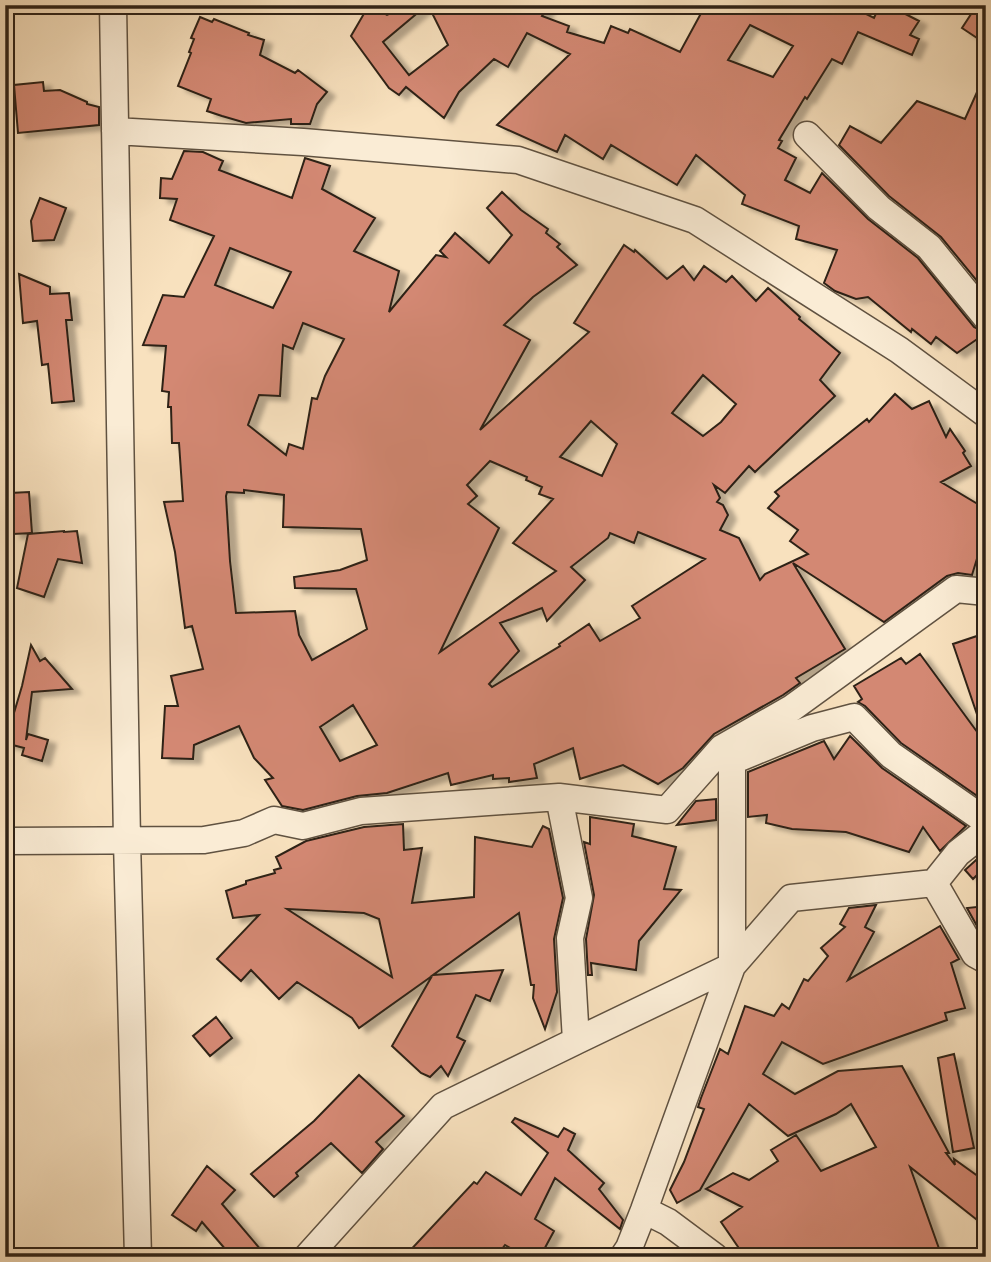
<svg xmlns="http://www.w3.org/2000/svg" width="991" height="1262" font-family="Cardo,serif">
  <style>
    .building { fill: #d38873; stroke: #2e2217; stroke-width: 2; fill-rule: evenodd; filter: url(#shadow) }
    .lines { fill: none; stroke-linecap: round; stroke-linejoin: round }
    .minor-casing { stroke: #605241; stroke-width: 29 }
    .minor { stroke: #faecd5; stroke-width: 26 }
  </style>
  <defs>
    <filter id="shadow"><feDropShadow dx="8" dy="4.5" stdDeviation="2" flood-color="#0004"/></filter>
  </defs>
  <rect width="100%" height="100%" fill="#f8e1be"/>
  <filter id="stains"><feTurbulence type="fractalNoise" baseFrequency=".00286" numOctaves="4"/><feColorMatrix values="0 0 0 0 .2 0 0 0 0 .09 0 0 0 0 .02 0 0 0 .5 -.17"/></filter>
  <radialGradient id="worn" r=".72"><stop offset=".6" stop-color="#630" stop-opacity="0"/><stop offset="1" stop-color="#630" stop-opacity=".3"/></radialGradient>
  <!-- building -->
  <path class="building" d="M369,5L387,15L408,5H427L383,42L409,75L448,45L433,15L451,5H549L542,16L569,26L567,32L604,43L611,26L628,33L630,29L680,52L705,6L724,12L711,5H848L874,18L880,5H888L919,21L910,35L919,39L912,55L858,32L842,64L832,59L807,99L805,97L779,140L782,141L778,148L796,158L785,180L810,193L822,173L868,219L918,258L974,327L986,333L957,353L936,337L931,344L912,329L911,332L868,297L856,299L835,291L824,283L837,250L796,239L799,226L742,204L745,195L696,155L677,185L611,145L603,159L565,135L557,152L497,125L570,54L527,33L508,67L494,59L459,92L444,118L406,87L399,95L389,88L351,36ZM750,25L793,46L773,77L728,60Z
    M977,5H986V44L962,28Z
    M200,17L212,22L214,19L249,33L248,35L264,40L260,55L295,73L298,70L327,92L317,104L310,124H291V119L246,123L222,116L207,111L211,99L178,86L191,53L189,52L194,39L191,38Z
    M986,72V292L941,237L889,196L839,145L850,126L881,143L917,101L965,119Z
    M43,82L44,91L60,90L87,102V104L99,107V125L18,133L14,85Z
    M184,151L203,152L223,161L219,170L292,198L305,158L330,166L322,189L375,218L354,251L399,271L389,312L436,255L446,257L440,251L455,233L489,263L512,235L487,208L502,192L521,210L548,229L546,233L560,244L557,247L577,265L533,297L504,325L530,340L480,430L589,332L574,323L624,245L634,252L635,250L667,279L683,266L694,280L704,266L726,282L732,276L756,301L768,288L800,317L799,319L840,353L820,380L835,396L755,472L749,466L725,493L714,485L720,498L717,502L723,505L728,515L720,530L739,538L760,580L765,574L808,554L790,541L798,530L768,508L779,496L775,492L867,419L869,422L895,394L912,409L929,401L946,437L950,429L965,451L963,453L971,466L941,482L986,509V529L972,575L958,573L947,576L884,622L793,563L845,649L796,678L800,683L783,695L714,734L683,768L658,784L623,765L580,779L573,748L534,764L537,778L509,782V778L493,779V775L451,785L448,773L387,793L357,796L303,810L282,806L265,780L273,778L254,758L239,726L194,745L193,759L162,758L165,706H178L171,676L203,669L192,626L185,628L175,552L164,502L183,501L179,443H172L171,407H168L169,392L162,391L166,346L143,345L163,295L184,297L214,236L170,220L177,199L160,198L161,178L172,179ZM230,248L291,272L273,308L215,285ZM303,323L344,339L325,376L317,399L312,398L303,449L289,444L286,455L248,425L259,395L280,396L283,345L293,349ZM703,375L736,404L721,422L703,436L672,413ZM591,421L617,444L602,476L560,457ZM490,461L527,477L526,480L542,487L539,494L553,499L513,543L556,571L440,652L499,528L468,504L477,496L467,485ZM244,490L284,495L283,527L361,529L367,560L340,570L294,577L295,588L356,589L367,629L312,660L299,635L295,611L236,613L230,561L226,496L227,492L244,493ZM638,532L705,559L632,606L640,618L600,641L589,624L559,644L560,646L492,687L489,684L519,651L500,623L542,608L547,621L585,580L571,567L608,538L610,533L634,543ZM353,705L377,745L340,761L320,727Z
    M40,198L66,208L54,240L33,241L31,221Z
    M19,274L50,287V294L69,293L72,320H66L74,401L52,403L48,364L42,365L37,321L23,323Z
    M29,492L32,533L13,534L10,493Z
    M64,531V532L77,531L82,563L58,559L44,597L17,588L28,534Z
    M986,633V729H982L953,644Z
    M31,645L40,661L45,658L72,689L32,692L26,740L28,734L48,740L42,761L22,755L24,748L5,743L22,686Z
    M920,654L986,744V802L901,743L865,706L858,702L862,699L854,686L901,658L906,664Z
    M850,736L882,768L966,826L940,851L923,827L909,852L846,832L792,829L766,823L767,815L748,817V772L824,741L834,759Z
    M716,799V820L677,825L696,801Z
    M590,817L634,824L632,836L676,847L664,889L681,890L639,941L636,970L591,963L592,975H588L586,939L594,895L584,842L590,844Z
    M403,824L404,850L422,848L412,903L474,897L475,837L532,847L543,826L549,829L563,898L554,939L557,992L545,1029L533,998L534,985H531L519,913L433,975L503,970L490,1001L476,995L457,1037L465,1041L448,1076L441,1066L430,1077L421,1073L392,1046L432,976L359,1028L352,1018L297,982L279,999L251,970L241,981L217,959L259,915L233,918L226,891L246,884V881L275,873L274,870L281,868L276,857L306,841L364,827ZM287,909L364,913L379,919L392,977Z
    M986,851V866L973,879L965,870Z
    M876,905L865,927L874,932L848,980L940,926L959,959L951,963L965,1008L945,1013L947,1020L823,1064L782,1042L763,1074L795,1094L838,1071L902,1066L949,1153H946L955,1165L954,1159L986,1182V1227L910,1167L942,1257H745L721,1222L742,1207L706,1189L733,1173L749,1180L778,1161L771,1150L796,1135L821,1171L876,1147L851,1104L836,1114L788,1136L749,1104L700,1190L677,1203L670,1190L684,1162L704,1109L698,1107L701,1098L720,1049L728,1054L745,1006L774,1016L782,1004L789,1009L804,979L808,981L828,956L821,948L845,927L840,924L849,908Z
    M986,906V934L982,935L967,908Z
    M216,1017L232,1038L210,1056L193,1036Z
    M954,1054L974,1148L953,1152L938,1058Z
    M359,1075L404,1116L376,1142L383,1149L362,1173L331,1143L296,1173L298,1176L274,1197L251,1174L314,1121Z
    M515,1118L558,1137L564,1128L575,1134L568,1150L604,1183L599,1189L623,1220L620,1229L555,1178L535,1219L554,1231L540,1257H526L505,1245L496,1257H404L474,1182L477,1184L486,1172L521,1195L548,1153L512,1122Z
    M207,1166L235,1190L222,1204L267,1257H232L202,1222L196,1231L172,1215Z"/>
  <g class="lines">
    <defs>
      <path id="minor" d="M113,5L127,841L138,1257
        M115,131L303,142L518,160L695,220L899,350L986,414
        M807,135L879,208L929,247L986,317
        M722,748L792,708L956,589L986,592
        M5,841L204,840L244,833L274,820L303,826L361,811L559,797L667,810L722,748L732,761L812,728L854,717L891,755L986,821
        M934,883L975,954L986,960
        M576,1041L732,966L791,898L934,883L958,853L986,831
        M644,1210L668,1222L715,1257
        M307,1257L443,1106L576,1041L570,938L579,898L559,797
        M623,1257L629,1248L644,1210L732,966V761"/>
    </defs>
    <!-- minor casing -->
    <use href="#minor" class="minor-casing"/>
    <!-- minor -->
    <use href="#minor" class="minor"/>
  </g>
  <!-- margin -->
  <rect width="991" height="1262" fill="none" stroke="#f8e1be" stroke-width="28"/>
  <rect x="7" y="7" width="977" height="1248" fill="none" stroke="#2e2217" stroke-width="3.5"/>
  <rect x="14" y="14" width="963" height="1234" fill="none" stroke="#2e2217" stroke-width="2"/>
  <rect width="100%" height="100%" filter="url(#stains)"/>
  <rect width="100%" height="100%" fill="url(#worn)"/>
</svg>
